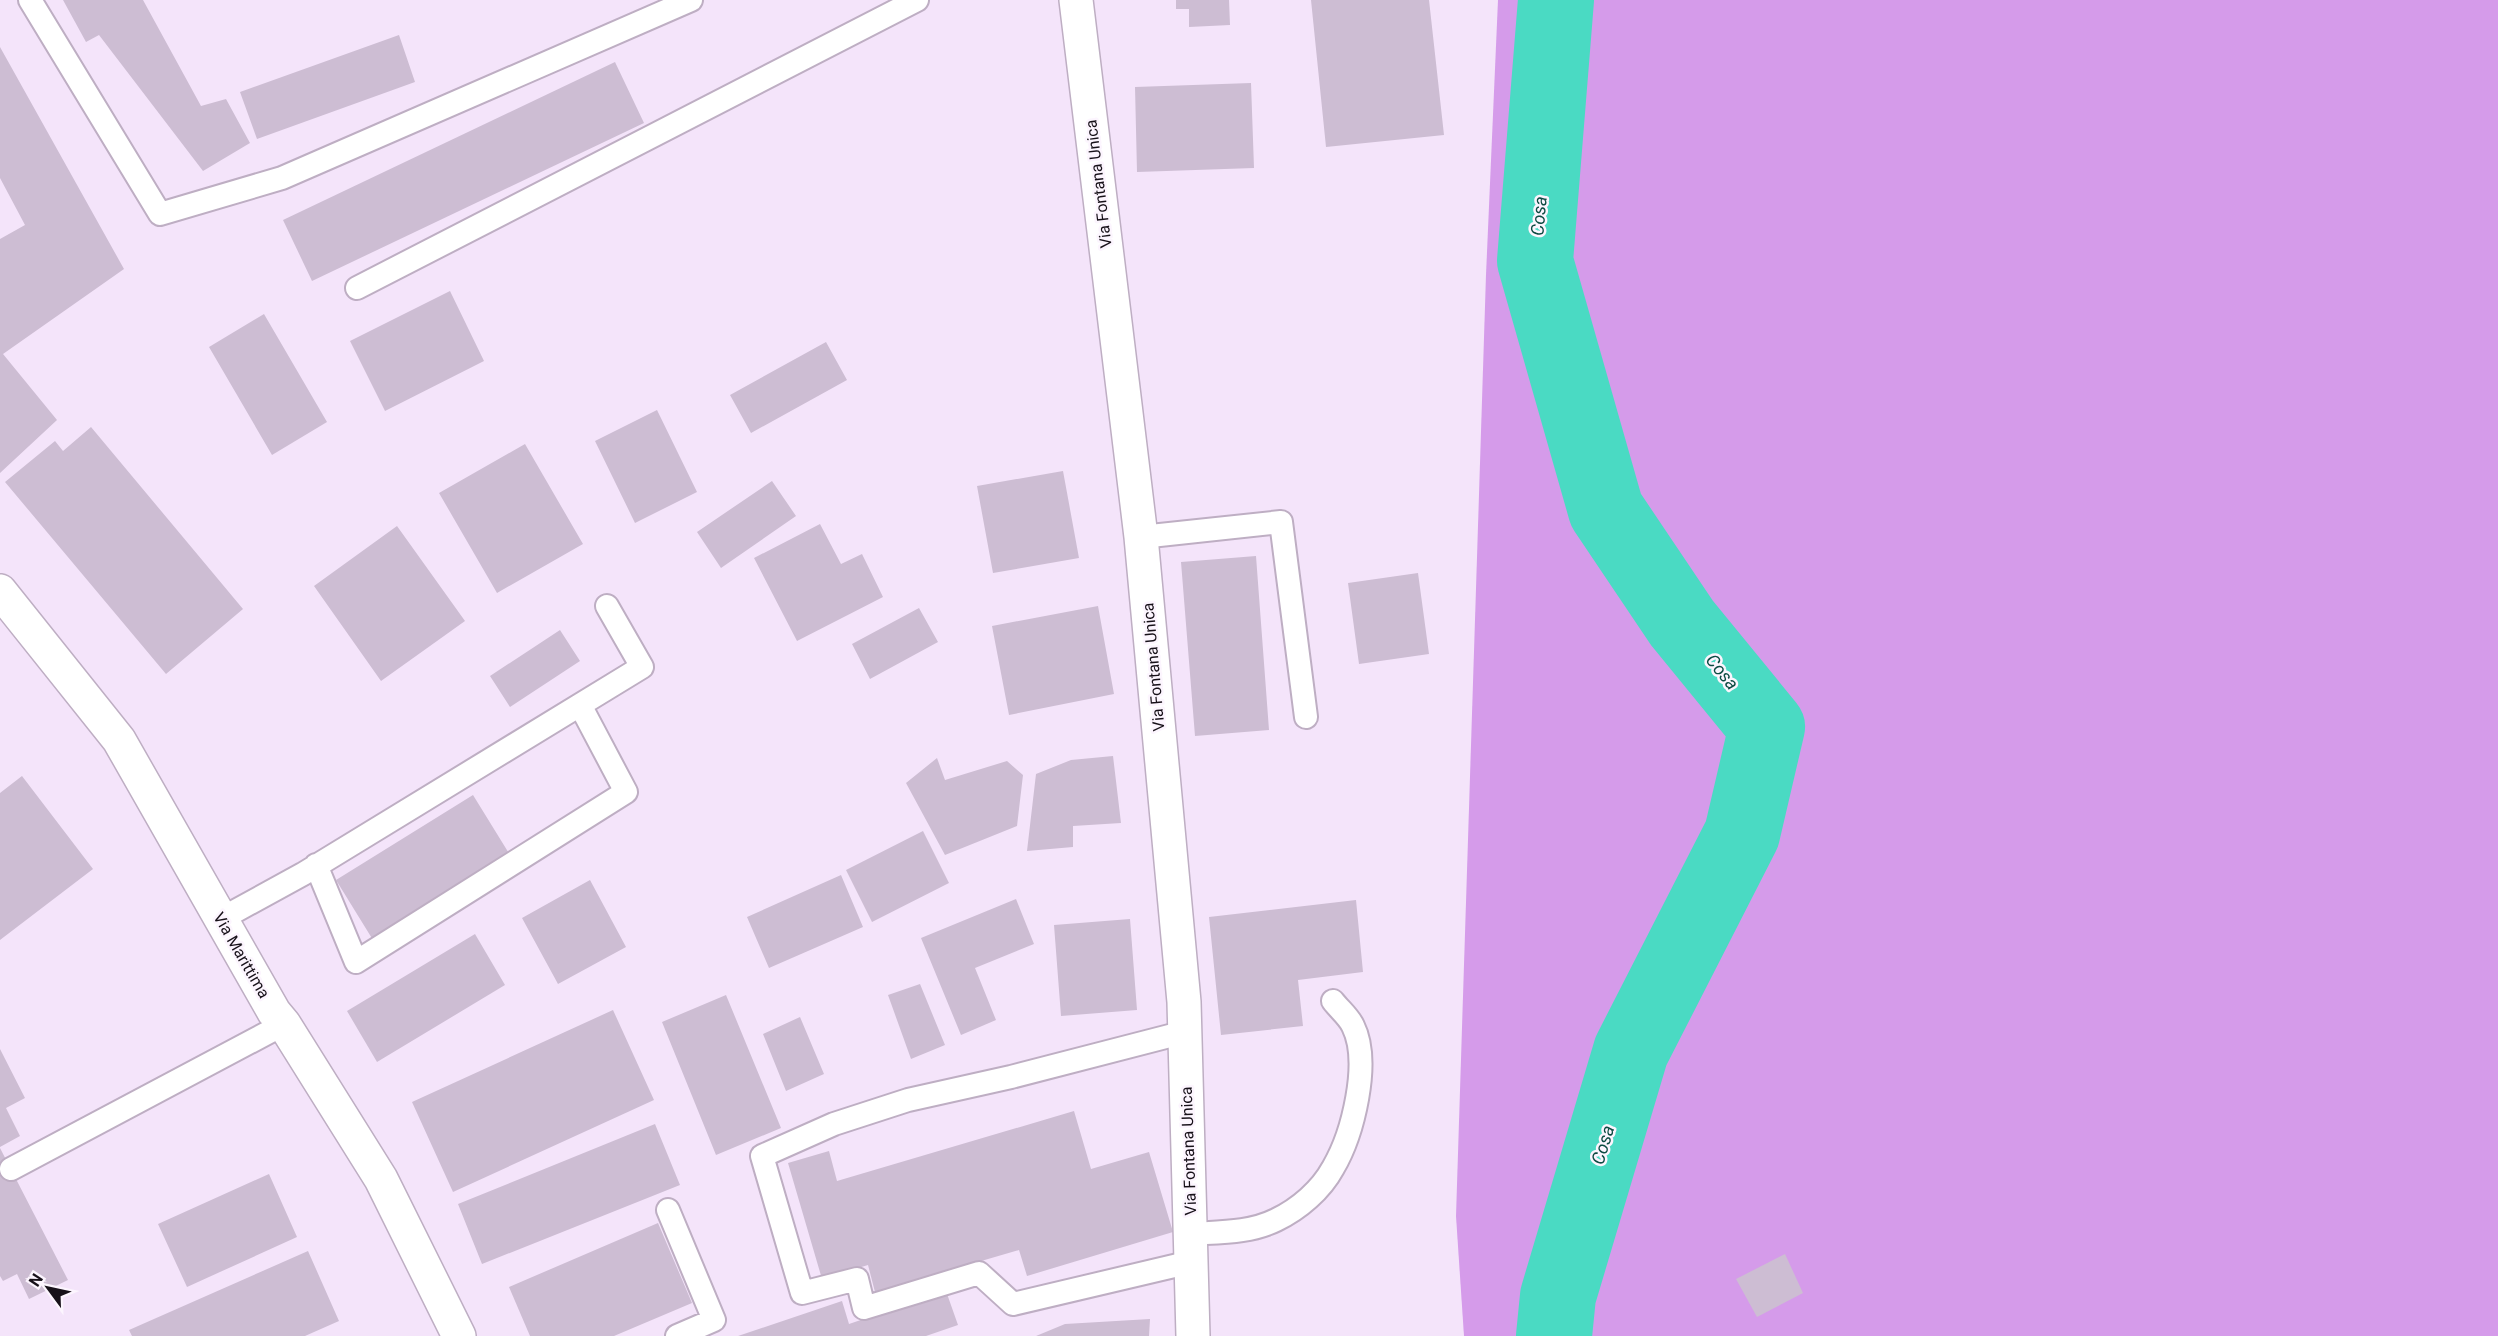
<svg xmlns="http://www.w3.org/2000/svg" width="2498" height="1336" font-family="Roboto,sans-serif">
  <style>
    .forest { fill: #d59bea }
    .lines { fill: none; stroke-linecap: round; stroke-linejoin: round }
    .river { stroke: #4adac3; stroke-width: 76 }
    .building { fill: #cdbdd3 }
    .service-casing { stroke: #beaec3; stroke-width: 26 }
    .secondary-casing { stroke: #beaec3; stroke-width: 36 }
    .service { stroke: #fff; stroke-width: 22 }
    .secondary { stroke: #fff; stroke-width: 33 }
    .labels { text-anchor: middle; stroke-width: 5; stroke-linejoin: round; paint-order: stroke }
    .street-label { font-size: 16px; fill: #171119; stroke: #fcf5fe }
    .water-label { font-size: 18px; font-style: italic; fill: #0c4b42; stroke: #fcf5fe }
  </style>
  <rect width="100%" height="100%" fill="#f4e4fa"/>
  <!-- forest -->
  <path class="forest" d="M1498,0H2498V1336H1464L1456,1216L1486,275Z"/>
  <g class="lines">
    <!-- river -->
    <path class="river" d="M1554,1336L1558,1296L1631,1051L1742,834L1767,727L1682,623L1606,510L1535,261L1556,0"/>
  </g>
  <!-- building -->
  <path class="building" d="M63,0H143L201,106L226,99L250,143L203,171L99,35L86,42Z
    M1176,0H1229L1230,25L1189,27V9H1176Z
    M1311,0H1429L1444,135L1326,147Z
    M399,35L415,82L257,139L240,92Z
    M0,47L124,269L3,354L57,420L0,473V239L25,225L0,178Z
    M615,62L644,123L312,281L283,220Z
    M1251,83L1254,168L1137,172L1135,87Z
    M450,291L484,361L385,411L350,341Z
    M264,314L327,422L272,455L209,347Z
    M826,342L847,380L751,433L730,395Z
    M657,410L697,492L635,523L595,441Z
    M91,427L243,609L166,674L5,482L55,441L63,451Z
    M525,444L583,544L497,593L439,493Z
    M1063,471L1079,558L993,573L977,486Z
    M772,481L796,516L721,568L697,532Z
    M820,524L841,564L862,554L883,597L797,641L754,558Z
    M397,526L465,621L381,681L314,586Z
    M1256,556L1269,730L1195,736L1181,562Z
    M1418,573L1429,654L1359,664L1348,583Z
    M1098,606L1114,694L1009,715L992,626Z
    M919,608L938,642L870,679L852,644Z
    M560,630L580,661L510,707L490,676Z
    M1113,756L1121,823L1073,826V847L1027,851L1036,774L1071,760Z
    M937,758L945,780L1007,761L1023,775L1017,826L945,855L906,783Z
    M22,776L93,869L0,940V793Z
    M473,795L510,855L373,940L336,880Z
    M923,831L949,883L872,922L846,870Z
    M841,875L863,927L769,968L747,917Z
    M590,880L626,947L558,984L522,918Z
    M1016,899L1034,944L975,968L996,1020L961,1035L921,938Z
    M1356,900L1363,972L1298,980L1303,1026L1221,1035L1209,917Z
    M1130,919L1137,1010L1061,1016L1054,925Z
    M475,934L505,985L377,1062L347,1011Z
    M920,984L945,1045L911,1059L888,995Z
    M726,995L781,1128L716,1155L662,1022Z
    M613,1010L654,1100L453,1192L412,1102Z
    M800,1017L824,1074L786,1091L763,1034Z
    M0,1049L25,1098L6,1108L20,1136L0,1147Z
    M1074,1111L1091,1169L1149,1152L1173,1232L1027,1276L1019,1250L875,1292L868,1265L822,1279L788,1163L829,1151L837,1181Z
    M655,1124L680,1185L482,1264L458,1204Z
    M0,1148L68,1280L29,1299L17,1274L3,1281L0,1276Z
    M269,1174L297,1237L187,1287L158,1224Z
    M658,1223L692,1303L614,1336H530L509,1287Z
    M308,1251L339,1321L305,1336H132L129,1330Z
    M1785,1254L1803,1293L1757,1317L1736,1279Z
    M946,1291L958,1325L926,1336H738L842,1301L849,1324Z
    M1150,1319L1149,1336H1036L1065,1324Z"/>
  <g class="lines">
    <defs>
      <path id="service" d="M30,0L160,214L282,178L691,0
        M357,288L917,0
        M1141,537L1281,522L1306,717
        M316,865L356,962L626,792L580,705
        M221,919L303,874L642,667L607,606
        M1185,1032L1011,1077L908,1100L834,1124L762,1156L802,1293L857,1279L864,1308L979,1273L1013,1304L1191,1262
        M11,1169L284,1024
        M668,1210L714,1320L677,1336
        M1190,1234C1219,1232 1250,1233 1276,1220C1299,1209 1321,1190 1333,1168C1353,1134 1371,1062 1353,1026C1349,1017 1339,1009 1333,1001"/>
      <path id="secondary" d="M1076,0L1141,537L1184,1002L1193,1336
        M0,591L119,740L274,1012L284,1024L381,1179L459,1336"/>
    </defs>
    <!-- service casing -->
    <use href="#service" class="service-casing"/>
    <!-- secondary casing -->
    <use href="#secondary" class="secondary-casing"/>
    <!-- service -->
    <use href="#service" class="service"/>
    <!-- secondary -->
    <use href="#secondary" class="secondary"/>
  </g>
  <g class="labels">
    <!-- street labels -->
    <g class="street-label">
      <text transform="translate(1098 184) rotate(-97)" y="6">Via Fontana Unica</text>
      <text transform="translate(1153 667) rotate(-95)" y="6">Via Fontana Unica</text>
      <text transform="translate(242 955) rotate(60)" y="6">Via Marittima</text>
      <text transform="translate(1188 1151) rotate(-92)" y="6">Via Fontana Unica</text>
    </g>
    <!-- water labels -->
    <g class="water-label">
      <text transform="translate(1539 216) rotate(-85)" y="6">Cosa</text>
      <text transform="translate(1722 672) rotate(51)" y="6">Cosa</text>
      <text transform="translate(1603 1145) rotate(-73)" y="6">Cosa</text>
    </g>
  </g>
  <!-- north arrow -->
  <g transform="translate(48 1288) rotate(303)" stroke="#fcf5fe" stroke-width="4.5" paint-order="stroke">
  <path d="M0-4.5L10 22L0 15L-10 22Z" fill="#171119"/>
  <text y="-9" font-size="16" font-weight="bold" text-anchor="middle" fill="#171119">N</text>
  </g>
</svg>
